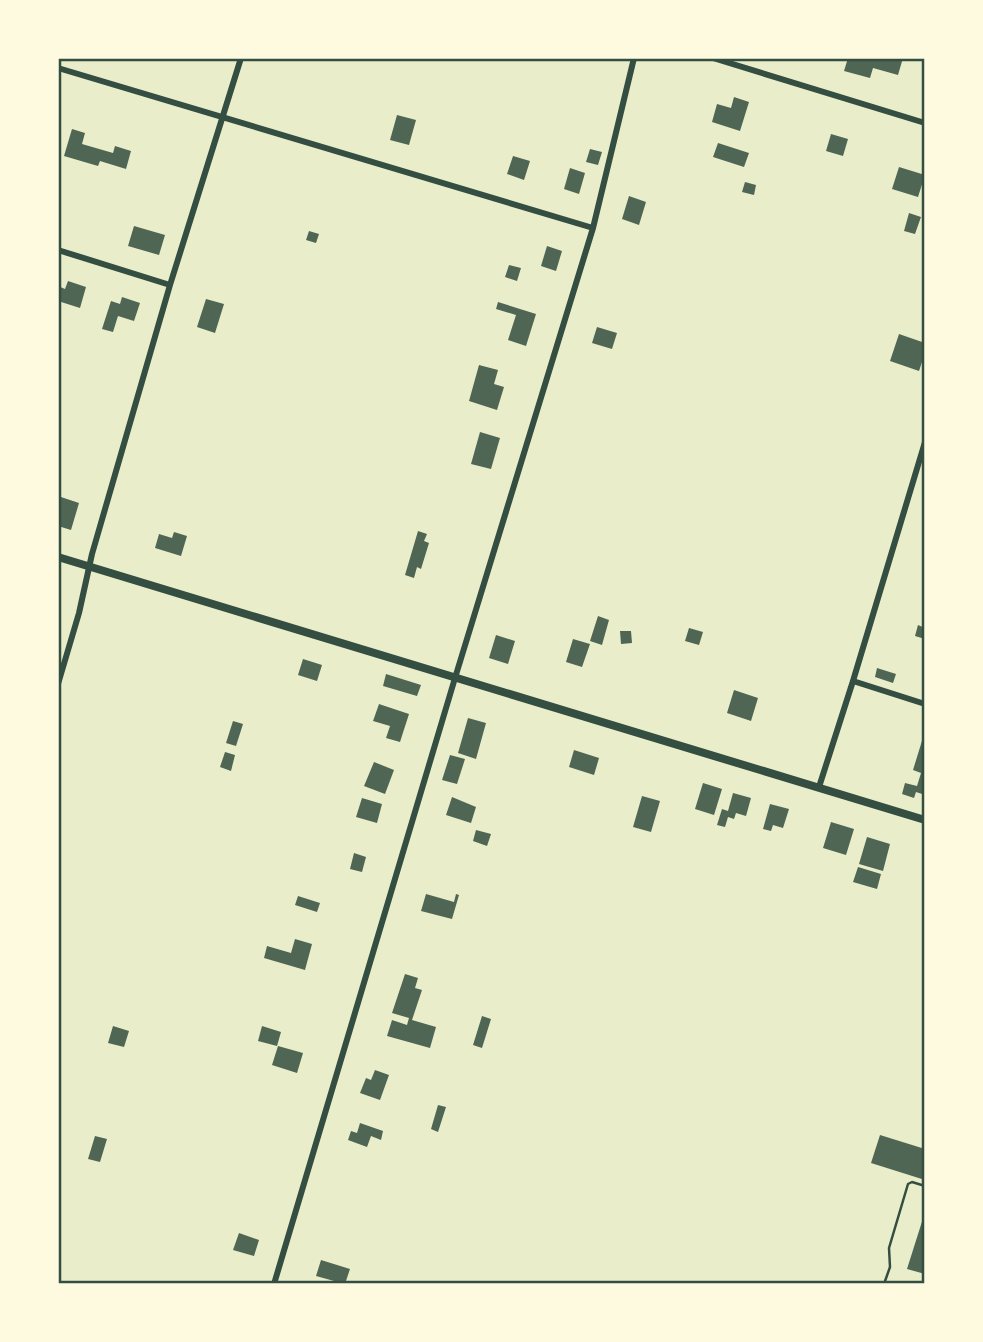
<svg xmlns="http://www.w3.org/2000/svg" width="983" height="1342" font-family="Poppins,sans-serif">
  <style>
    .building { fill: #4f6655 }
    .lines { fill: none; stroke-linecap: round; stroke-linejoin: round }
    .service { stroke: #344e41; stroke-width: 2.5 }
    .minor { stroke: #344e41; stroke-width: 6 }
    .tertiary { stroke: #344e41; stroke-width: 8 }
    .neatline { fill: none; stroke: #344e41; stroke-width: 2.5 }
  </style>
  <rect width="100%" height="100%" fill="#e9edc9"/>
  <!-- building -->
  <path class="building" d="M848,58H903L898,75L873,68L870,78L844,71Z
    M734,97L749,102L740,131L712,122L717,104L731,108Z
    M397,115L416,120L409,145L390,140Z
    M72,129L85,133L82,144L113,153L115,146L131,151L126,169L100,161L98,166L64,156Z
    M831,134L848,139L843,156L826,151Z
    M718,143L749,153L744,167L713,157Z
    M590,149L602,152L598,165L586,162Z
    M513,156L530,161L524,180L507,174Z
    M899,167L925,175L918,197L892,189Z
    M570,168L585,173L579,194L564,189Z
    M745,182L756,185L754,195L742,192Z
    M629,196L646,202L639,225L622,219Z
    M909,213L921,217L915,234L904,231Z
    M134,226L165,235L159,255L128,246Z
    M309,231L319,234L316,243L306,240Z
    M547,246L562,251L556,271L541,266Z
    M509,265L521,268L517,281L505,277Z
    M68,281L86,287L80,308L58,301V286L65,289Z
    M122,297L140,303L134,321L118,316L113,332L102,329L111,301L120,304Z
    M206,299L224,304L215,333L197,327Z
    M498,302L536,314L526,346L508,340L516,315L496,309Z
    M597,327L617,333L612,349L592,343Z
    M899,334L925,343V353L919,371L890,361Z
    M479,365L498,370L494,384L504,387L497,410L469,401Z
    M480,432L500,438L491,469L471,464Z
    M58,496L79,503L71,530L58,526Z
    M418,531L427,534L424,541L429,543L421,569L417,567L414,578L405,575Z
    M174,532L187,536L181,556L155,548L159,534L172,538Z
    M598,616L609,620L602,645L590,641Z
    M918,625L925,628V639L915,636Z
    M689,628L703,632L699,645L685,641Z
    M620,631H631L632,643L621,644Z
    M496,635L515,641L508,664L489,658Z
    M573,639L590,644L582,667L566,662Z
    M303,659L322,665L317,681L298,675Z
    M877,668L896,674L893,683L875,677Z
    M386,674L421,685L417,696L383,686Z
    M734,690L758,698L751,721L727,713Z
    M379,704L409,714L400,742L386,738L390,726L373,721Z
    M468,718L486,723L476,759L458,753Z
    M233,721L243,724L236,746L226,743Z
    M925,731V795L916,792L914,798L902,794L905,783L917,786L921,773L913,770Z
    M574,750L599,758L594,775L569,767Z
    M225,752L235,755L231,771L220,767Z
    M450,755L465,759L457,784L442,780Z
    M374,762L394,770L385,794L364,786Z
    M703,783L722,789L714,815L695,809Z
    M733,793L751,798L746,816L736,813L734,819L728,817L725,827L717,825L722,809L728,811Z
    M642,796L660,801L651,832L633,827Z
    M452,797L476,807L471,823L446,815Z
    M362,798L382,804L377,823L356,817Z
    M770,804L789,809L783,828L773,825L771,831L763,829Z
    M831,822L854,829L846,855L823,848Z
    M476,830L491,834L487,846L473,841Z
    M867,837L890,844L883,871L859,864Z
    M354,853L366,857L362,872L350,869Z
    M858,867L881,874L877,889L853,882Z
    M426,894L454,902L456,894L459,895L452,919L421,911Z
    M298,896L320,903L317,912L295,905Z
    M295,939L312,944L305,970L264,958L267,946L291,953Z
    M405,974L418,978L415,988L422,990L412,1020L436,1027L430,1048L387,1036L392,1020L407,1025L409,1018L392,1013Z
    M482,1016L491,1019L482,1048L473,1045Z
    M113,1026L129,1031L124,1047L108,1043Z
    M262,1026L281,1032L277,1046L258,1041Z
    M278,1046L303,1053L297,1073L272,1065Z
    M375,1070L389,1075L380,1100L360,1093L366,1078L371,1080Z
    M438,1105L446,1107L438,1132L431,1129Z
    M360,1123L383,1131L381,1140L371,1136L367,1147L348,1140L351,1131L357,1133Z
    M880,1135L925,1149V1180L871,1163Z
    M95,1136L107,1139L100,1162L88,1159Z
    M925,1212V1274L907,1269Z
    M239,1233L259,1240L254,1256L233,1250Z
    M321,1260L350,1269L345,1284L316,1276Z"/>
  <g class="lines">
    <!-- service -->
    <path class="service" d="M884,1284L890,1267L889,1248L908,1184L912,1182L925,1186"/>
    <!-- minor -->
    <path class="minor" d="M713,58L925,123
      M58,68L593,228
      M58,250L170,285
      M853,681L925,704
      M58,684L79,613L92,554L170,285L241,58
      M819,787L853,681L925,442
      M274,1284L455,678L593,228L634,58"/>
    <!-- tertiary -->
    <path class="tertiary" d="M58,557L925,820"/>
  </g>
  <!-- border -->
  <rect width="983" height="1342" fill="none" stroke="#fefae0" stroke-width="119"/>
  <rect x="60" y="60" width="863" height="1222" class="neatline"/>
</svg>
